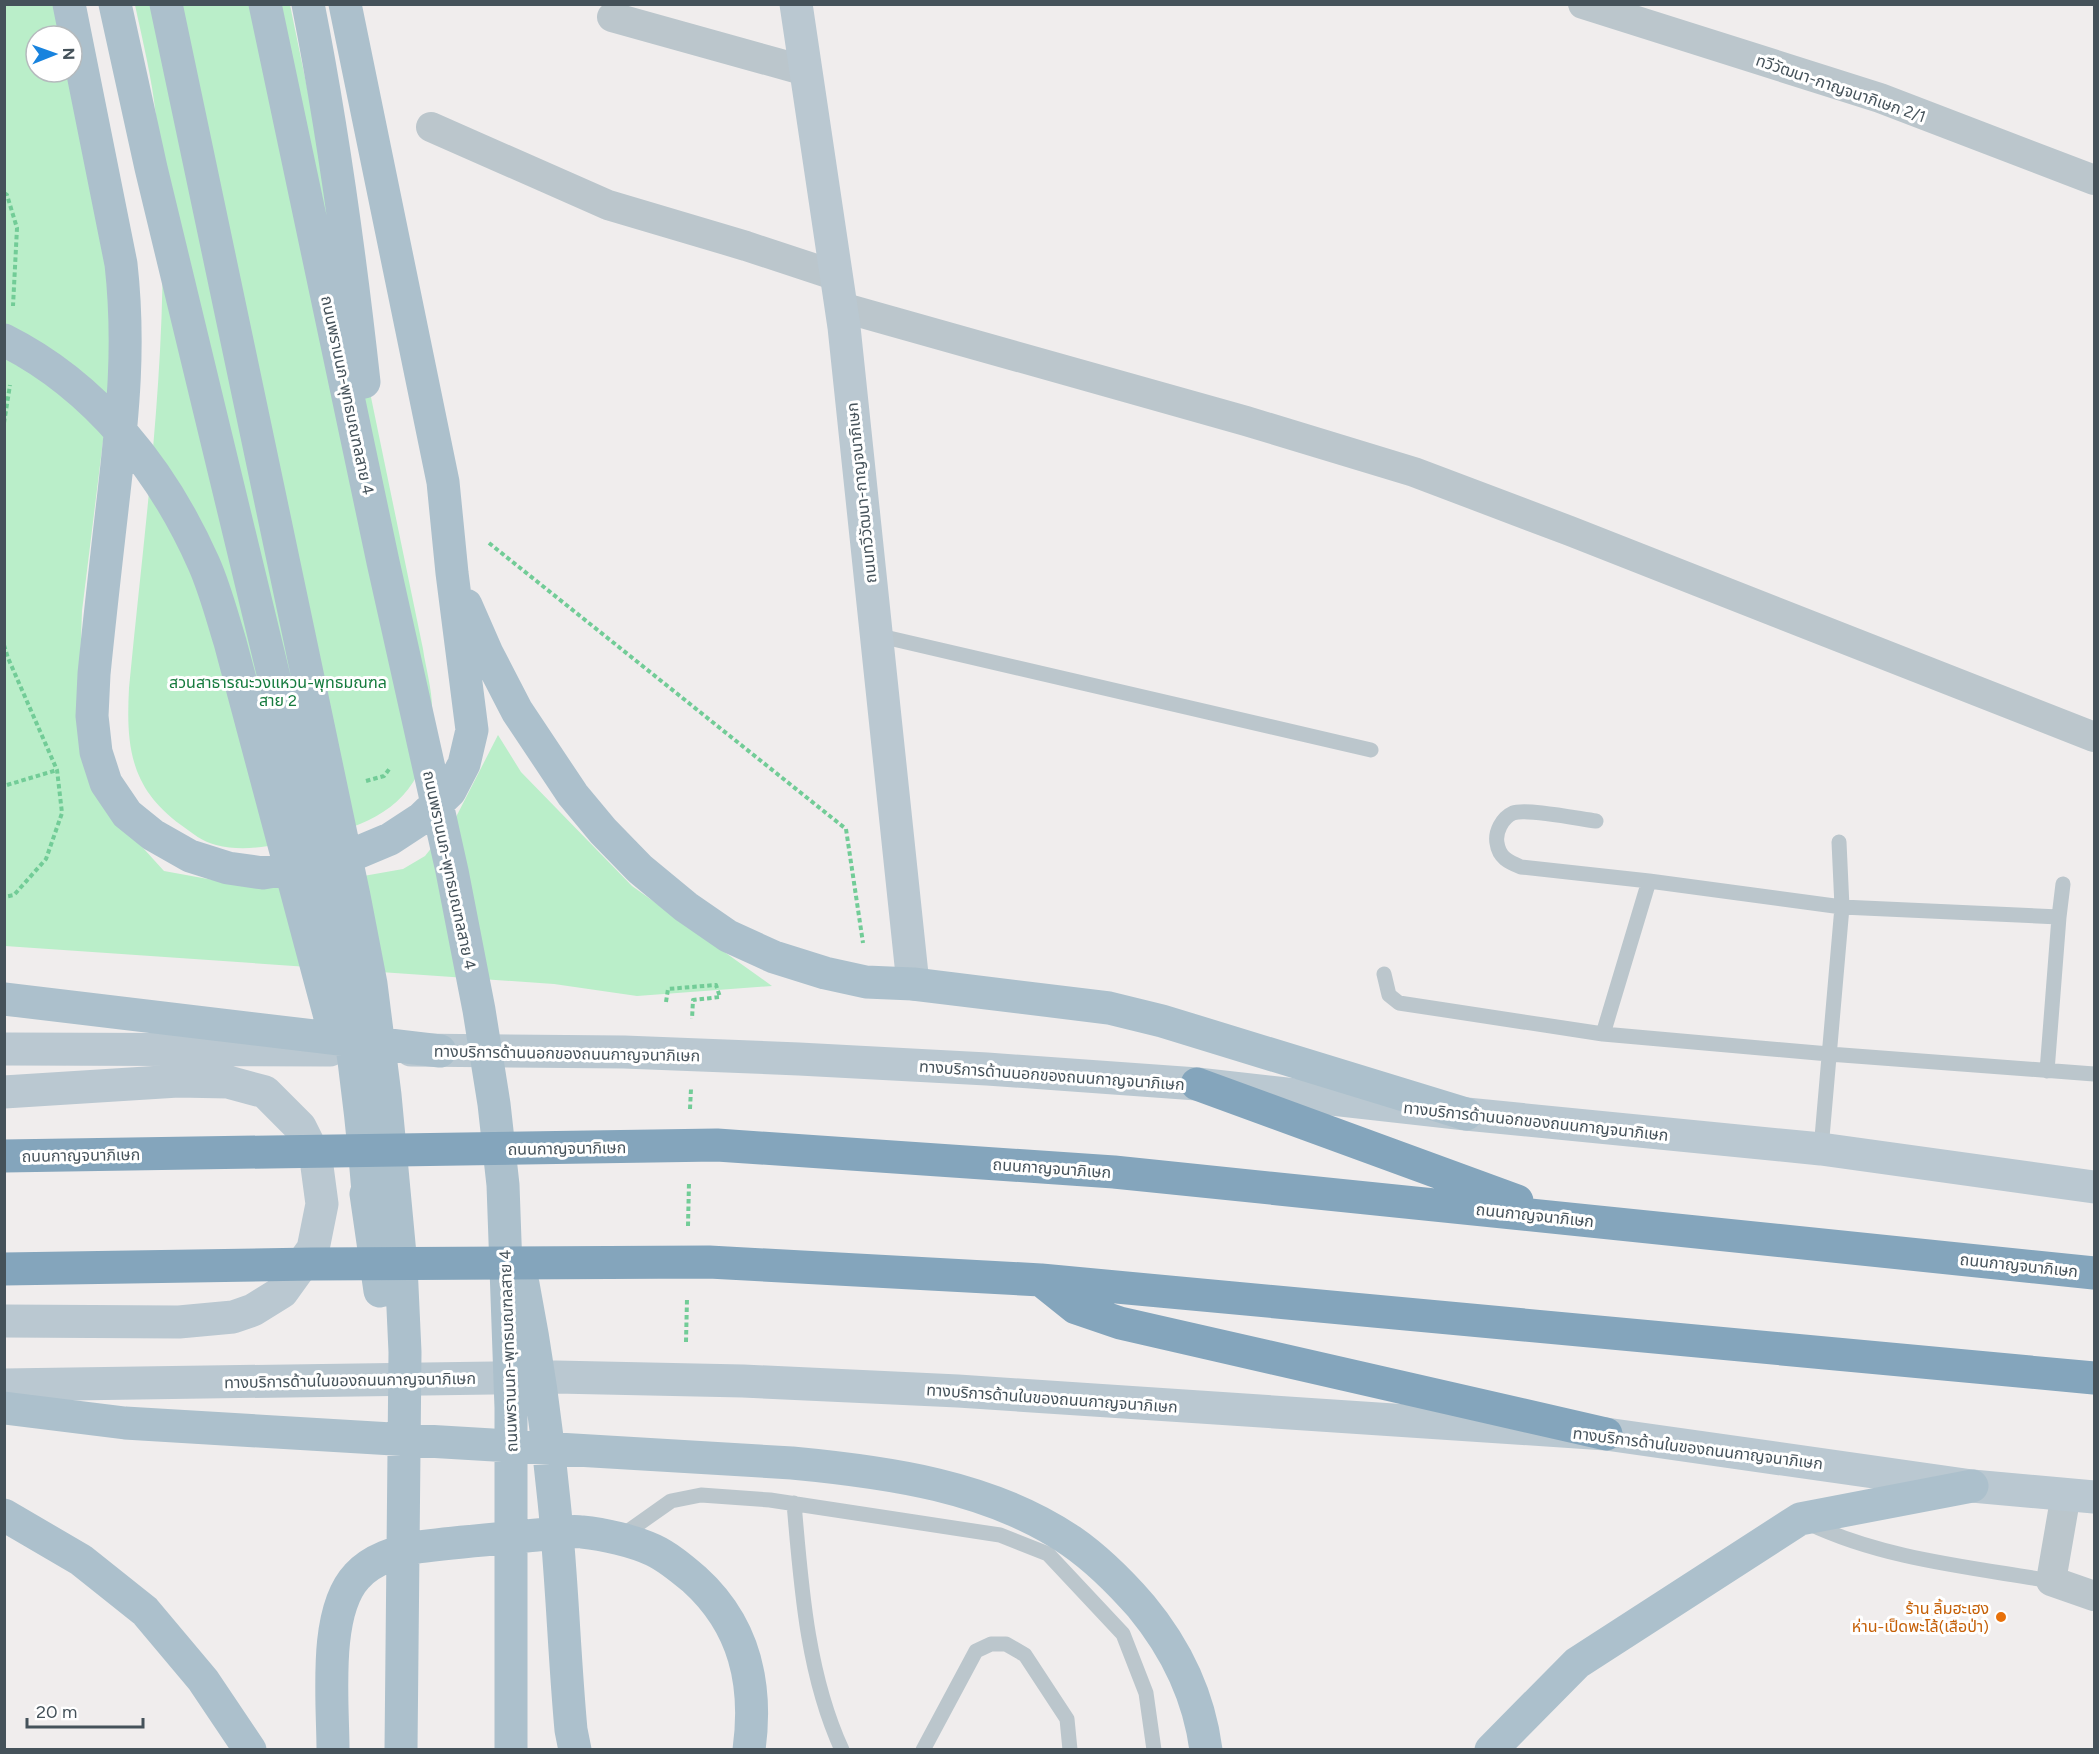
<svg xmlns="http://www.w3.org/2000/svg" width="2099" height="1754" font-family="Figtree,'Noto Sans Thai',sans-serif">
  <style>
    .green { fill: #baeec9 }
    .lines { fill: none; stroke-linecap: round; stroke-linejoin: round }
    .path { stroke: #72cc97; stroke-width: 4; stroke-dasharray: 4.5 3; stroke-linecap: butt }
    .lane { stroke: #bbc6cc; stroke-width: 15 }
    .street { stroke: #bbc6cc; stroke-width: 30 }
    .secondary { stroke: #bac8d1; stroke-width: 33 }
    .primary { stroke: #acc0cc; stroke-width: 33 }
    .highway { stroke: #84a5bc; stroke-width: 33 }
    .food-dot { fill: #e8710a; stroke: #fff; stroke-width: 2 }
    .labels { text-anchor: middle; stroke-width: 6; stroke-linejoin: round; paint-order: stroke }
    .street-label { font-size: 16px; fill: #45525a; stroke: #fff }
    .park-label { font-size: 16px; fill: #167b3e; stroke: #fff }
    .food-label { font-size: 16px; fill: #c56008; stroke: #fff; text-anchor: end }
  </style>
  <rect width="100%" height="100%" fill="#f0eded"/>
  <!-- green -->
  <path class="green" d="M4,5H58L64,36H36V72H72L113,271L115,344L82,611L78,722L104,805L164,871L252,887L307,886L403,869L425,856L456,817L498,735L521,772L632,886L772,986L637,996L554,984L5,946Z
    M135,5H290L423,649C426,670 433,692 432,713C432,724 425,755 421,766C404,812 355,830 311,838C281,844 247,853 216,845C203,842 192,833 181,825C130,788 126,746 129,688C147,500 176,305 156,116C152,79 143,42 135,5Z"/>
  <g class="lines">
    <!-- path -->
    <path class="path" d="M4,193L7,195L17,228L13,306
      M4,423L10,385
      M489,543L846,829L863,943
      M4,645L8,658L57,770L62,813L46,859L14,895L4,897
      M366,781L384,776L390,768
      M7,785L57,770
      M666,1002L668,989L716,985L720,997L693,1000L692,1019
      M690,1109L691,1089
      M688,1226L689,1182
      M686,1342L687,1299"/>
    <!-- lane -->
    <path class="lane" d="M876,635L1371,750
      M1596,821C1580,819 1526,808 1513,813C1502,818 1495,832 1497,843C1499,858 1509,862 1521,867L1649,881L1842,907L2059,917
      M1384,974L1389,995L1399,1003L1603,1034L1829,1054L2094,1074
      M1603,1034L1649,881
      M2047,1071L2059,917L2063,884
      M1821,1149L1842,907L1839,842
      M794,1503C801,1585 807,1674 842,1750
      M1808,1523C1883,1559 1970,1567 2051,1581
      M620,1537L671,1501L701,1495L770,1500L1000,1535L1048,1554L1123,1634L1146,1693L1154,1750
      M923,1750L976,1651L991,1644H1006L1025,1655L1067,1719L1070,1750"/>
    <!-- street -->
    <path class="street" d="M1583,4L1880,98L2094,180
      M612,17L806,71
      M431,127L608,205L746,246L837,276
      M841,307L1246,421L1414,472L1570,531L2094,737
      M2066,1494L2051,1581L2094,1596"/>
    <!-- secondary -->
    <path class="secondary" d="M796,4L844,327L913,984
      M4,1049L330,1050
      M411,1050L624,1052L799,1059L987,1069L1197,1084L1466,1114L1821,1149L2094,1187
      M4,1092L178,1081L228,1082L265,1092L300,1127L316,1159L322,1204L313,1249L282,1292L253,1310L233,1317L179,1322L4,1321
      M4,1385L556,1377L743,1381L958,1391L1606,1434L1972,1486L2094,1497"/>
    <!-- primary -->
    <path class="primary" d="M69,4L121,264C130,344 123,413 114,492C107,553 100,614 94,674L92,716L96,752L106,783L127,814L153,835L190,856L228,868L263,873L340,860L390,839L422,818L450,791L464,764L472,730L452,573L443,482L345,4
      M115,4L151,168L330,909C349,1012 362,1111 370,1215
      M166,4L354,896L371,984L385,1095L401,1265L405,1352L401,1750
      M265,4L383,562L452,871L479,1010L494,1104L503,1185L511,1408V1750
      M308,4C333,130 350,255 364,382
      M4,340C96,386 163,471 204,564C215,589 222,616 230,642L330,1017
      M466,605L487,653L517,711L573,795L603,831L640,869L686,907L728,936L774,957L825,973L866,982L913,984L1109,1008L1162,1021L1466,1114
      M4,999L440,1051
      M366,1194L380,1291
      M523,1284C537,1356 547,1428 554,1501C562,1577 564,1654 571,1730L575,1750
      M4,1408L125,1423L792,1463C887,1472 990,1486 1071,1541C1097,1559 1120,1582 1141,1606C1175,1647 1199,1696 1206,1750
      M4,1515L81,1560L145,1611L203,1680L250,1750
      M333,1750C333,1702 323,1612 357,1576C372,1559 397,1552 418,1547C458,1542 497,1539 537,1535C551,1534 568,1530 582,1532C603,1534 634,1541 653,1550C668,1557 681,1568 694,1579C745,1625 758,1684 749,1750
      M1491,1750L1577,1663L1800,1519L1972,1486"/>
    <!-- highway -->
    <path class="highway" d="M1197,1084L1517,1201
      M4,1156L717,1145L1114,1172L2094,1273
      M4,1269L312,1264L709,1262L1041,1280L2094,1378
      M1041,1280L1076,1308L1120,1323L1606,1434"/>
  </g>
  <!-- markers -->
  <circle class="food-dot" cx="2001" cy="1617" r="6"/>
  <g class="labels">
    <!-- street labels -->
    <g class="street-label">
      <text transform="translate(1841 88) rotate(19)" y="6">ทวีวัฒนา-กาญจนาภิเษก 2/1</text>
      <text transform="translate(348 395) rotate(78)" y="6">ถนนพรานนก-พุทธมณฑลสาย 4</text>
      <text transform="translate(861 493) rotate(-96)" y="6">ถนนทวีวัฒนา-กาญจนาภิเษก</text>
      <text transform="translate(450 870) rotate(78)" y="6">ถนนพรานนก-พุทธมณฑลสาย 4</text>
      <text transform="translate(567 1053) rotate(1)" y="6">ทางบริการด้านนอกของถนนกาญจนาภิเษก</text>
      <text transform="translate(1052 1075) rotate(4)" y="6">ทางบริการด้านนอกของถนนกาญจนาภิเษก</text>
      <text transform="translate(1536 1121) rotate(6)" y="6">ทางบริการด้านนอกของถนนกาญจนาภิเษก</text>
      <text transform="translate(567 1148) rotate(-1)" y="6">ถนนกาญจนาภิเษก</text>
      <text transform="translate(81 1155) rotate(-1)" y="6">ถนนกาญจนาภิเษก</text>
      <text transform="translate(1052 1168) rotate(4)" y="6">ถนนกาญจนาภิเษก</text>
      <text transform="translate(1535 1215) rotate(6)" y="6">ถนนกาญจนาภิเษก</text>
      <text transform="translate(2019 1265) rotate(6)" y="6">ถนนกาญจนาภิเษก</text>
      <text transform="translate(508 1351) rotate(-92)" y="6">ถนนพรานนก-พุทธมณฑลสาย 4</text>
      <text transform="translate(350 1380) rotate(-1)" y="6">ทางบริการด้านในของถนนกาญจนาภิเษก</text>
      <text transform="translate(1052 1398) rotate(4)" y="6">ทางบริการด้านในของถนนกาญจนาภิเษก</text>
      <text transform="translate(1698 1448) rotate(7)" y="6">ทางบริการด้านในของถนนกาญจนาภิเษก</text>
    </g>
    <!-- park labels -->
    <g class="park-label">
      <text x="278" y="688">สวนสาธารณะวงแหวน-พุทธมณฑล<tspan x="278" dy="18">สาย 2</tspan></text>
    </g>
    <!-- food labels -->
    <g class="food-label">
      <text x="1989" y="1614">ร้าน ลิ้มฮะเฮง<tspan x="1989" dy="18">ห่าน-เป็ดพะโล้(เสือป่า)</tspan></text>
    </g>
  </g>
  <!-- border -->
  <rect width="2099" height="1754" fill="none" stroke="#45525a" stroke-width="12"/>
  <!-- north arrow -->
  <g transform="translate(54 54) rotate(89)"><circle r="28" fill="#ffffff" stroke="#b5babd" stroke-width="1.5"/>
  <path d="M0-4.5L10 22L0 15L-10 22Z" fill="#1883de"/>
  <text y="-9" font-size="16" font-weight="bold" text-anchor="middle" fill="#45525a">N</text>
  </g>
  <!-- scale -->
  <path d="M27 1718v9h116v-9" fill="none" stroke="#45525a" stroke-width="3"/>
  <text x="36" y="1718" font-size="18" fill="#45525a" stroke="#ffffff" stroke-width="4.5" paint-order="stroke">20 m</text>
</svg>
